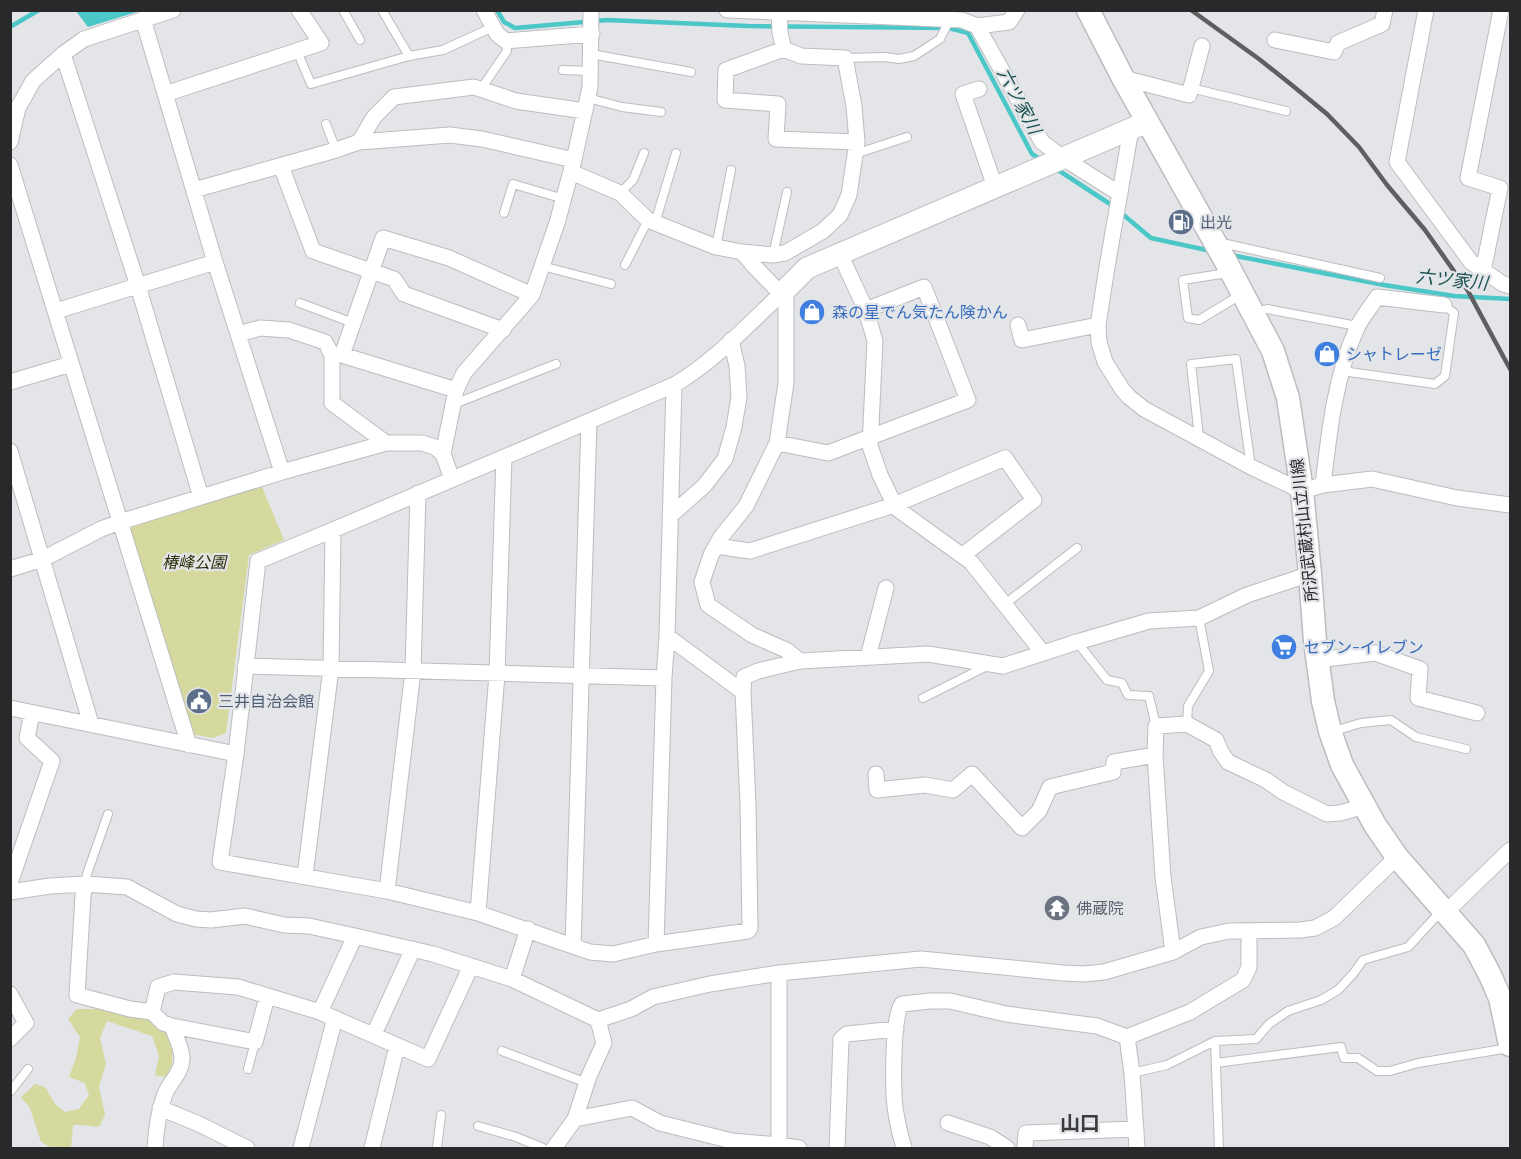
<svg xmlns="http://www.w3.org/2000/svg" width="1521" height="1159" font-family="Lora,'Noto Sans JP',serif">
  <style>
    .green { fill: #d6d99d }
    .water { fill: #4bc7c8 }
    .lines { fill: none; stroke-linecap: round; stroke-linejoin: round }
    .stream { stroke: #4bc7c8; stroke-width: 4.5 }
    .lane-casing { stroke: #bbbdbf; stroke-width: 10 }
    .street-casing { stroke: #bbbdbf; stroke-width: 17 }
    .secondary-casing { stroke: #bbbdbf; stroke-width: 23 }
    .primary-casing { stroke: #bbbdbf; stroke-width: 25 }
    .lane { stroke: #fff; stroke-width: 8 }
    .street { stroke: #fff; stroke-width: 15 }
    .secondary { stroke: #fff; stroke-width: 21 }
    .primary { stroke: #fff; stroke-width: 22 }
    .rail { stroke: #5d5f60; stroke-width: 4.5 }
    .labels { text-anchor: middle; stroke-width: 4.5; stroke-linejoin: round; paint-order: stroke }
    .service-label { font-size: 16px; fill: #4e5e75; stroke: #e3e5e8; text-anchor: start }
    .shop-label { font-size: 16px; fill: #366cbe; stroke: #e3e5e8; text-anchor: start }
    .street-label { font-size: 16px; fill: #28292a; stroke: #e3e5e8 }
    .park-label { font-size: 16px; font-style: italic; fill: #2d2e08; stroke: #e3e5e8 }
    .worship-label { font-size: 16px; fill: #5b616d; stroke: #e3e5e8; text-anchor: start }
    .water-label { font-size: 18px; font-style: italic; fill: #1d5253; stroke: #e3e5e8 }
    .quarter-label { font-size: 20px; font-weight: bold; fill: #3a3b3d; stroke: #e3e5e8 }
  </style>
  <rect width="100%" height="100%" fill="#e3e5e8"/>
  <!-- green -->
  <path class="green" d="M262,487L284,540L249,555L226,733L213,738L192,734L129,532L133,525Z
    M77,1009H100L153,1019L173,1039L172,1064L166,1077L155,1075L159,1056L152,1036L107,1021L100,1038L106,1064L99,1086L105,1115L99,1127L83,1125H73L71,1148H52L41,1142L30,1108L21,1097L35,1084L45,1087L55,1104L65,1112L79,1109L89,1095L85,1083L69,1077L76,1058L80,1037L68,1019Z"/>
  <!-- water -->
  <path class="water" d="M76,11H140L88,27Z"/>
  <g class="lines">
    <!-- stream -->
    <path class="stream" d="M497,10L504,22L515,28L607,20L748,26L949,28L968,33L1032,154L1043,161
      M10,27L39,10
      M1055,168L1113,206
      M1120,212L1151,238L1211,251
      M1231,255L1384,285L1454,296L1510,299"/>
    <defs>
      <path id="lane" d="M343,10L360,40
        M382,10L409,56
        M297,51L311,84L409,56L443,50L493,27
        M591,54L691,72
        M845,58L885,57L899,59L914,56L940,39L950,19
        M563,70L590,71
        M1191,88L1286,111
        M481,89L507,51L506,41
        M588,98L622,107L661,112
        M326,124L336,150
        M855,154L907,137
        M620,193L633,180L644,153
        M504,213L513,184L564,199
        M655,223L676,153
        M1222,243L1380,278
        M716,247L731,170
        M773,255L787,192
        M625,265L648,220
        M542,266L611,284
        M1227,273L1183,280L1188,318L1199,320L1242,294
        M300,303L353,323
        M1256,312L1267,309L1357,326
        M1342,371L1435,384L1445,376L1454,313L1444,305
        M454,404L556,364
        M1199,437L1191,364L1236,359L1251,467
        M1005,604L1077,548
        M1077,642L1107,680L1122,683L1128,695L1149,696L1156,726
        M923,698L989,665
        M1187,724L1188,706L1209,671L1199,618
        M1334,731L1361,723L1391,720L1416,737L1466,749
        M85,884L87,874L108,814
        M1215,1041L1219,1148
        M502,1051L587,1083
        M1216,1063L1341,1047L1344,1058H1358L1377,1071H1390L1418,1063L1509,1048
        M248,1069L255,1042
        M1132,1073L1167,1065L1215,1041L1256,1039L1269,1024L1288,1011L1321,1000L1338,990L1353,974L1363,960L1408,947L1442,910
        M10,1092L28,1069
        M478,1126L516,1137L543,1148
        M437,1148L441,1115"/>
      <path id="street" d="M484,10L497,34L506,41L592,34
        M727,10L962,20L977,26L1042,142L1063,158L1120,194
        M1426,10L1397,162L1471,262L1503,284L1510,286
        M143,19L215,262L282,472
        M977,26L1009,22L1017,10
        M1275,40L1334,52L1338,43L1382,24L1385,10
        M784,49L726,70L725,100L778,104L776,139L857,142
        M63,54L138,286L201,497
        M1123,78L1189,95L1202,46
        M979,89L963,94L995,187
        M165,94L321,43L299,10
        M1131,129L1107,267L1098,325L1099,342L1105,362L1122,389L1129,397L1144,409L1251,467L1302,491L1323,485L1372,479L1457,498L1510,505
        M10,142L18,108L33,81L63,54L84,39L173,10
        M359,142L450,135L482,139L574,160
        M10,165L189,745
        M281,166L313,251L394,279L404,294L503,330
        M571,172L620,193L648,220L716,247L742,252L753,265L781,294
        M194,190L336,150L359,142L374,117L394,97L474,87L516,101L585,111
        M742,252L773,255L785,253L823,231L840,215L849,195L857,142L854,106L845,58L801,56L784,49L780,33L779,10
        M840,254L866,310L875,341L870,446L880,475L896,508L971,562L1043,653
        M1483,271L1500,188L1468,178L1501,10
        M786,289C752,321 714,362 674,385L333,530L258,561L236,754L220,862L387,891L478,913L590,952L613,954L656,944L748,931L750,928L748,805L743,692L744,677L758,671L800,661L928,654L1003,666L1077,642L1149,621L1199,618L1247,595L1310,574
        M786,289V383L777,443L746,506L721,537L711,555L702,582L708,605L752,635L786,650L800,661
        M56,311L215,262
        M1018,325L1022,340L1098,325
        M239,334L260,328L289,330L325,342L332,355V403L386,443
        M10,382L71,364
        M456,390L342,355L383,238L449,258L532,295
        M777,443L828,453L968,400L924,287L866,310
        M10,451L91,724
        M443,454L456,390L464,373L532,295L557,223L574,160L590,87L591,10
        M1323,485C1329,433 1335,376 1357,328C1362,317 1371,307 1377,297L1444,305
        M670,516L704,486L725,459L734,427L739,397L737,366L731,340
        M716,546L750,551L894,505L1005,458L1034,500L963,555
        M10,569L43,559L101,529L120,522L282,472L386,443H422L435,447L443,454L452,479
        M667,636L743,692
        M868,657L886,588
        M1317,660L1375,653L1420,669L1418,698L1477,713
        M245,666L664,678
        M10,708L236,754
        M1155,755L1156,726L1187,724L1216,740L1221,752L1228,762L1266,780L1283,792L1327,814L1340,813L1365,806
        M876,774L877,790L925,785L953,790L972,774L1022,828L1039,811L1050,787L1113,772L1114,762L1155,755L1163,877L1173,952
        M305,876L331,668L333,530
        M10,883L52,761L27,738L32,713
        M85,884L83,896L77,995L130,1009L152,1012L163,1023L172,1026C175,1035 181,1046 182,1057C183,1072 170,1081 165,1094C158,1113 156,1128 155,1148
        M387,891L413,671L418,493
        M10,892L50,886L85,884L127,887L177,914L196,919L211,920L245,916L284,925L309,926L355,936L433,954L512,979L598,1020L631,1009L653,997L710,984L779,973L921,959L1063,973L1083,974L1104,972L1173,952L1201,937L1229,931L1300,930L1315,928L1334,918L1397,857
        M1446,912L1510,850
        M478,913L497,674L504,457
        M656,944L664,678L667,636L674,385
        M573,946L589,421
        M512,979L528,929
        M10,994L26,1023L10,1039
        M152,1012L158,987L174,982L238,987L320,1012L428,1059L471,966
        M320,1012L355,936
        M172,1026L255,1042L267,997
        M374,1034L413,949
        M160,1108L199,1124L247,1148
        M575,1119L632,1108L660,1123L732,1141L779,1145L799,1148
        M948,1123L990,1137L1007,1148
        M779,1145V973
        M301,1148L335,1018
        M372,1148L397,1046
        M554,1148L575,1119L589,1076L604,1043L598,1020
        M837,1148L841,1039L847,1034L896,1029
        M904,1148C900,1135 897,1121 895,1107C893,1088 892,1017 902,1004L930,1001H950L1006,1014L1097,1026L1127,1037
        M1025,1148L1026,1133L1136,1129
        M1137,1148L1132,1073L1127,1037L1190,1012L1243,980L1249,967V931"/>
      <path id="secondary" d="M786,289L807,268L1147,122"/>
      <path id="primary" d="M1088,10L1123,78L1226,262L1273,351L1288,398L1302,491L1310,574L1315,641L1323,701L1330,731L1342,765L1375,825L1397,857L1474,945L1490,975L1500,998L1510,1045"/>
    </defs>
    <!-- lane casing -->
    <use href="#lane" class="lane-casing"/>
    <!-- street casing -->
    <use href="#street" class="street-casing"/>
    <!-- secondary casing -->
    <use href="#secondary" class="secondary-casing"/>
    <!-- primary casing -->
    <use href="#primary" class="primary-casing"/>
    <!-- lane -->
    <use href="#lane" class="lane"/>
    <!-- street -->
    <use href="#street" class="street"/>
    <!-- secondary -->
    <use href="#secondary" class="secondary"/>
    <!-- primary -->
    <use href="#primary" class="primary"/>
    <!-- rail -->
    <path class="rail" d="M1191,10L1259,59L1293,86L1327,114L1359,147L1387,185L1425,230L1468,291L1510,369"/>
  </g>
  <!-- icons -->
  <defs>
    <symbol id="fuel-disc" viewBox="-11 -11 22 22"><circle r="9.5" fill="#5c6f8a" stroke="#e3e5e8"/><path d="M-5.5-6h7V0h2V4h1.3V-2.5L3-4.5l.8-.8L6-3V5H2.5V1h-1V6h-7ZM-4.2-4.7v3.2H.2V-4.7Z" fill="#fff"/></symbol>
    <symbol id="shop-disc" viewBox="-11 -11 22 22"><circle r="9.5" fill="#3f7fe0" stroke="#e3e5e8"/><path d="M-5-2.5h2.3a2.7 3.5 0 0 1 5.4 0H5L5.5 6h-11ZM-1.5-2.5h3a1.5 2.3 0 0 0-3 0Z" fill="#fff"/></symbol>
    <symbol id="supermarket-disc" viewBox="-11 -11 22 22"><circle r="9.5" fill="#3f7fe0" stroke="#e3e5e8"/><path d="M-6-5.5h2.5l.6 2H6L4.5 2H-2.5L-4.4-4H-6ZM-1.5 3.2a1.3 1.3 0 1 0 .1 0ZM3 3.2a1.3 1.3 0 1 0 .1 0Z" fill="#fff"/></symbol>
    <symbol id="civic-disc" viewBox="-11 -11 22 22"><circle r="9.5" fill="#5c6f8a" stroke="#e3e5e8"/><path d="M-.6-6.5H3V-4.5H.6V-3L4-1V1h2V6H-6V1h2V-1L-.6-3ZM-1.2 2.5V6h2.4V2.5Z" fill="#fff"/></symbol>
    <symbol id="temple-disc" viewBox="-11 -11 22 22"><circle r="9.5" fill="#6b7280" stroke="#e3e5e8"/><path d="M0-6L5-2H3V0L6.5 2.5H4V6H1.5V3h-3V6H-4V2.5H-6.5L-3 0V-2H-5Z" fill="#fff"/></symbol>
  </defs>
  <g fill-rule="evenodd">
    <use href="#fuel-disc" x="1166" y="207" width="30" height="30"/>
    <use href="#shop-disc" x="797" y="297" width="30" height="30"/>
    <use href="#shop-disc" x="1312" y="339" width="30" height="30"/>
    <use href="#supermarket-disc" x="1269" y="632" width="30" height="30"/>
    <use href="#civic-disc" x="184" y="686" width="30" height="30"/>
    <use href="#temple-disc" x="1042" y="893" width="30" height="30"/>
  </g>
  <g class="labels">
    <!-- service labels -->
    <g class="service-label">
      <text x="1200" y="228">出光</text>
      <text x="218" y="707">三井自治会館</text>
    </g>
    <!-- shop labels -->
    <g class="shop-label">
      <text x="832" y="318">森の星でん気たん険かん</text>
      <text x="1346" y="360">シャトレーゼ</text>
      <text x="1304" y="653">セブン-イレブン</text>
    </g>
    <!-- street labels -->
    <g class="street-label">
      <text transform="translate(1304 530) rotate(-96)" y="6">所沢武蔵村山立川線</text>
    </g>
    <!-- park labels -->
    <g class="park-label">
      <text x="194" y="568">椿峰公園</text>
    </g>
    <!-- worship labels -->
    <g class="worship-label">
      <text x="1076" y="914">佛蔵院</text>
    </g>
    <!-- water labels -->
    <g class="water-label">
      <text transform="translate(1019 101) rotate(62)" y="6">六ツ家川</text>
      <text transform="translate(1452 280) rotate(6)" y="6">六ツ家川</text>
    </g>
    <!-- quarter labels -->
    <g class="quarter-label">
      <text x="1080" y="1130">山口</text>
    </g>
  </g>
  <!-- border -->
  <rect width="1521" height="1159" fill="none" stroke="#28292a" stroke-width="24"/>
</svg>
